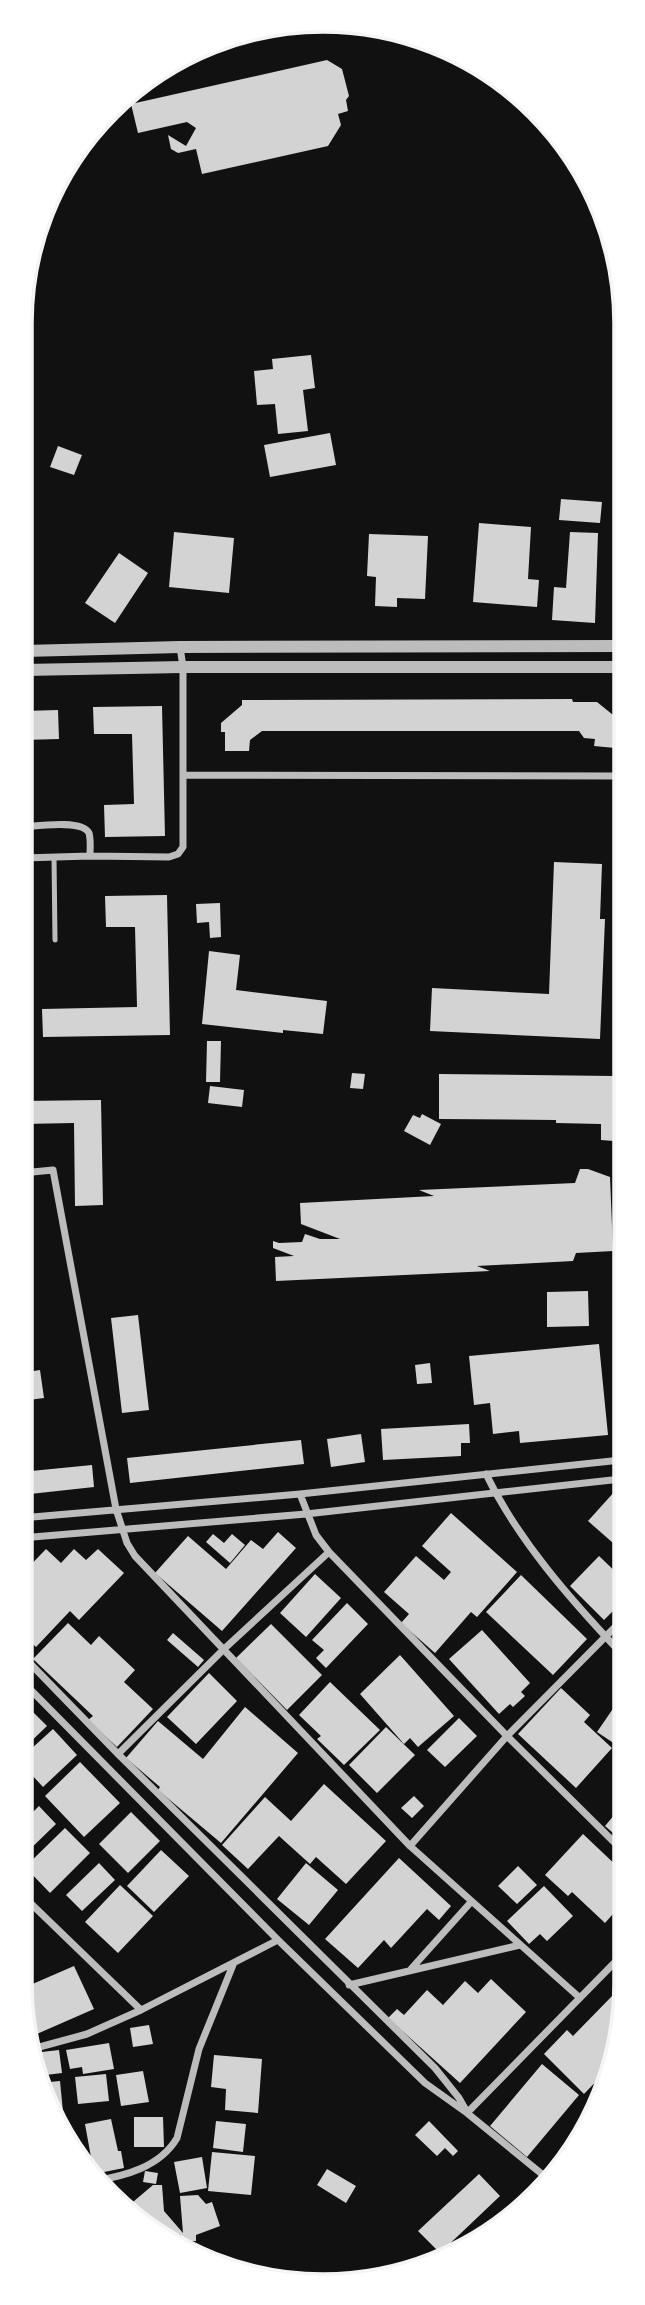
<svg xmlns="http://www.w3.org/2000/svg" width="645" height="2305" font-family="'Alegreya Sans',sans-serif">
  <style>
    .building { fill: #d3d3d3 }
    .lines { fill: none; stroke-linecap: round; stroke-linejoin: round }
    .service { stroke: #bcbcbc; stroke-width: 5 }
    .minor { stroke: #bcbcbc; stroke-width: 7 }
    .tertiary { stroke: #bcbcbc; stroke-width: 12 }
    .rim { fill: none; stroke: #f5f5f5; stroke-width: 3.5 }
  </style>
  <rect width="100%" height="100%" fill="#111"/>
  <!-- building -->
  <path class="building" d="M327,60L342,69L349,96L346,100L348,111L338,114L341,125L328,146L202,174L196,149L178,153L171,149L168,135L186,146L196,128L187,122L138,133L131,104Z
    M311,355L315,388L303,390L308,431L278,434L275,404L257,405L254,371L273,369L272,359Z
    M330,433L336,465L270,477L264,445Z
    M58,446L82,455L74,475L50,467Z
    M561,499L602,502L600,523L559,520Z
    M479,523L531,527L528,579L539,580L537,607L473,602Z
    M174,532L234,538L229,593L169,587Z
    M570,532L598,533L595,623L552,620L554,587L566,588Z
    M369,534L428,536L425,599L397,598V607L375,606L376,577L367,576Z
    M119,553L148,573L115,623L85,603Z
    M572,699L573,702H597L618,719L615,748L594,746L595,739L584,738L579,731H262L250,740L249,751H225V732H221V723L242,705V700Z
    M162,706L165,836L105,837L104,805L134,804L132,734H94L93,707Z
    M58,710L59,739L23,740L24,711Z
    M554,862L602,864L600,919H605L600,1039L430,1031L432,988L549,994Z
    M167,895L170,1035L43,1037L42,1009L137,1007L135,927H106L105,896Z
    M220,903L221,937L210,938L209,922L197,923L196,904Z
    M209,951L240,955L236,990L327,1001L323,1034L283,1030V1033L202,1024Z
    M207,1041H221L220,1082H206Z
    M352,1073L365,1074L363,1089L350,1088Z
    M439,1074L614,1076V1141L601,1140V1124L556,1123V1120L439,1119Z
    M210,1086L244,1090L242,1107L208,1103Z
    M101,1100L103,1205L75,1206L74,1123L22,1124V1101Z
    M422,1114L441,1124L430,1145L404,1131L413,1115L420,1118Z
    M580,1169H588L610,1177L613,1251L576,1253L573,1261L477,1266L490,1271L276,1281L275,1257L294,1256L273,1248V1241L279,1243L302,1242L305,1234L320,1239H340L301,1224L300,1203L434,1196L419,1190L575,1183Z
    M588,1291L589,1326L547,1327V1292Z
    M138,1315L149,1410L122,1413L111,1318Z
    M599,1344L608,1435L520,1443L519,1431L493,1434L490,1403L474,1405L469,1356Z
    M430,1363L432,1383L417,1384L415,1365Z
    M40,1370L44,1398L21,1401V1373Z
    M469,1424L470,1443H461V1456L383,1460L381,1429Z
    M361,1434L365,1462L331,1467L327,1439Z
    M301,1440L304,1464L130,1483L127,1458Z
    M92,1465L94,1487L21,1495V1472Z
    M615,1491L621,1496V1550L588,1521Z
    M451,1513L517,1572L477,1617L471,1612L435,1653L401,1623L409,1614L384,1592L416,1556L444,1580L451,1572L422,1546Z
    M278,1532L296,1548L222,1631L155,1573L188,1536L226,1569L251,1540L263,1549Z
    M213,1534L224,1543L232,1534L245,1545L230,1563L206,1542Z
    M46,1549L61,1563L74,1549L86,1560L98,1549L124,1573L79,1620L70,1611L36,1647L24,1636L26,1634L20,1629L21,1575Z
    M599,1556L621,1577V1603L604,1620L570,1586Z
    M315,1574L341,1598L306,1637L280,1613Z
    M521,1575L587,1639L553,1675L486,1612Z
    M347,1603L368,1624L326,1668L316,1658L324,1650L312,1640Z
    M68,1623L91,1645L99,1636L135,1670L124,1682L153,1709L117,1747L88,1720L93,1716L33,1659Z
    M271,1624L322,1675L287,1710L236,1658Z
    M621,1628V1642L614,1635Z
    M482,1630L530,1683L521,1692L525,1696L513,1707L510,1704L499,1714L449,1659Z
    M173,1633L204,1660L198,1667L167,1640Z
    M400,1655L454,1716L418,1747L410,1738L404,1744L360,1694Z
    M209,1673L237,1701L196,1744L167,1717Z
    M330,1682L380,1730L344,1765L317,1739L321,1736L299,1715Z
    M561,1688L590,1715L584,1722L612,1748L576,1788L518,1734Z
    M621,1697V1748L597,1732Z
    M20,1699L47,1726L20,1752Z
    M245,1707L298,1753L221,1843L158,1790L160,1787L126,1758L158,1721L203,1759Z
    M459,1718L477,1736L445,1767L427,1750Z
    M386,1727L415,1755L377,1793L349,1765Z
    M53,1729L77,1755L43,1787L20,1762V1759Z
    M80,1762L120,1803L84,1837L45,1796Z
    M324,1784L386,1841L346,1884L316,1857L310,1864L279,1836L248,1869L222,1845L265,1797L291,1821Z
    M414,1796L424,1806L412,1818L401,1808Z
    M39,1806L56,1824L23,1856L20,1853V1825Z
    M620,1808V1839L605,1826Z
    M131,1812L160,1841L128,1873L99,1844Z
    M65,1828L90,1853L50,1893L25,1867Z
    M583,1834L620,1869V1906L605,1923L572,1892L568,1896L545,1875Z
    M161,1850L189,1876L154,1912L127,1886Z
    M399,1858L451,1906L439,1920L427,1909L391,1948L384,1940L358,1968L325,1939Z
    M99,1863L115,1880L82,1911L66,1895Z
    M306,1863L338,1890L309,1925L277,1899Z
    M518,1866L537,1885L517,1904L498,1886Z
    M120,1885L153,1916L118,1953L85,1922Z
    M544,1886L573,1916L547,1941L540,1934L529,1944L507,1921Z
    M74,1966L94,2009L30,2037L21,1989Z
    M491,1979L526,2012L460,2083L388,2018L397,2009L404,2015L427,1990L443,2005L465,1981L478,1993Z
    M615,1993L620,1999V2041L608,2069L584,2094L544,2054L567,2030L573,2036Z
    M149,2025L153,2044L133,2047L130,2028Z
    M109,2043L114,2069L83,2074L82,2067L70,2069L66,2050Z
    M59,2050L62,2073L38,2076L33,2053Z
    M214,2055L262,2059L258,2113L225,2110L226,2089L211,2087Z
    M542,2064L579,2095L527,2157L490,2126Z
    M143,2071L149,2102L121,2106L116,2075Z
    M106,2074L109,2101L78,2104L75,2077Z
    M60,2081L63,2112L52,2113L42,2098L39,2083Z
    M134,2117H163L164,2147H134Z
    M111,2119L118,2151H121L124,2168L94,2174L85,2124Z
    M216,2121L246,2124L243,2152L213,2148Z
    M429,2121L458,2151L453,2156L445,2148L437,2156L415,2135Z
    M70,2130L74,2149L63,2131Z
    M212,2152L255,2156L251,2195L208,2191Z
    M202,2157L207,2188L180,2193L174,2162Z
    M327,2169L356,2186L346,2203L317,2185Z
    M145,2171L158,2173L156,2184L143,2182Z
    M479,2174L500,2196L440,2253L418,2231Z
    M153,2185H162L164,2211L183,2233L180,2196L198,2195L206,2204L212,2202L220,2226L196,2235V2241L183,2242L180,2234L171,2241L127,2207Z"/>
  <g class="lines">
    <!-- service -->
    <path class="service" d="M54,857L55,940"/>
    <!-- minor -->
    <path class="minor" d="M184,775L622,776
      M90,856L169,857L178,854L183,847V667L180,647
      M23,858L90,856C90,849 91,840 89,833C82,819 37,826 23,827
      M22,1173L53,1170L116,1509L127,1543L135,1556L410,1846L580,1998
      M486,1474C518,1540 570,1599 621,1653
      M300,1494L316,1535L329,1552L507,1736L620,1848
      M21,1518L300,1494L621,1460
      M21,1538L306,1514L621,1479
      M20,1653L118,1754L435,2068L459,2098L467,2112
      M20,1679L278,1940L425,2083L467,2113L548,2179
      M118,1754L224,1649L329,1552
      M410,1846L507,1736L621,1621
      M20,1893L141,2010L87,2034L32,2049
      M411,1969L471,1902
      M349,1985L520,1945
      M141,2010L278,1940
      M467,2113L620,1957
      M94,2181C125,2176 160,2167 177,2138L199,2049L233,1965"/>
    <!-- tertiary -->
    <path class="tertiary" d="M24,651L180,647L623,646
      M24,670L183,667H623"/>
  </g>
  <!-- crop -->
  <path d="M0 0H645V2305H0ZM323 32H323A291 291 0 0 1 614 323V1983A291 291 0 0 1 323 2274H323A291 291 0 0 1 32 1983V323A291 291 0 0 1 323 32Z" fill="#fff" fill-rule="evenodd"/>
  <path class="rim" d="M323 32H323A291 291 0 0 1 614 323V1983A291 291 0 0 1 323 2274H323A291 291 0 0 1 32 1983V323A291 291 0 0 1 323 32Z"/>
</svg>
